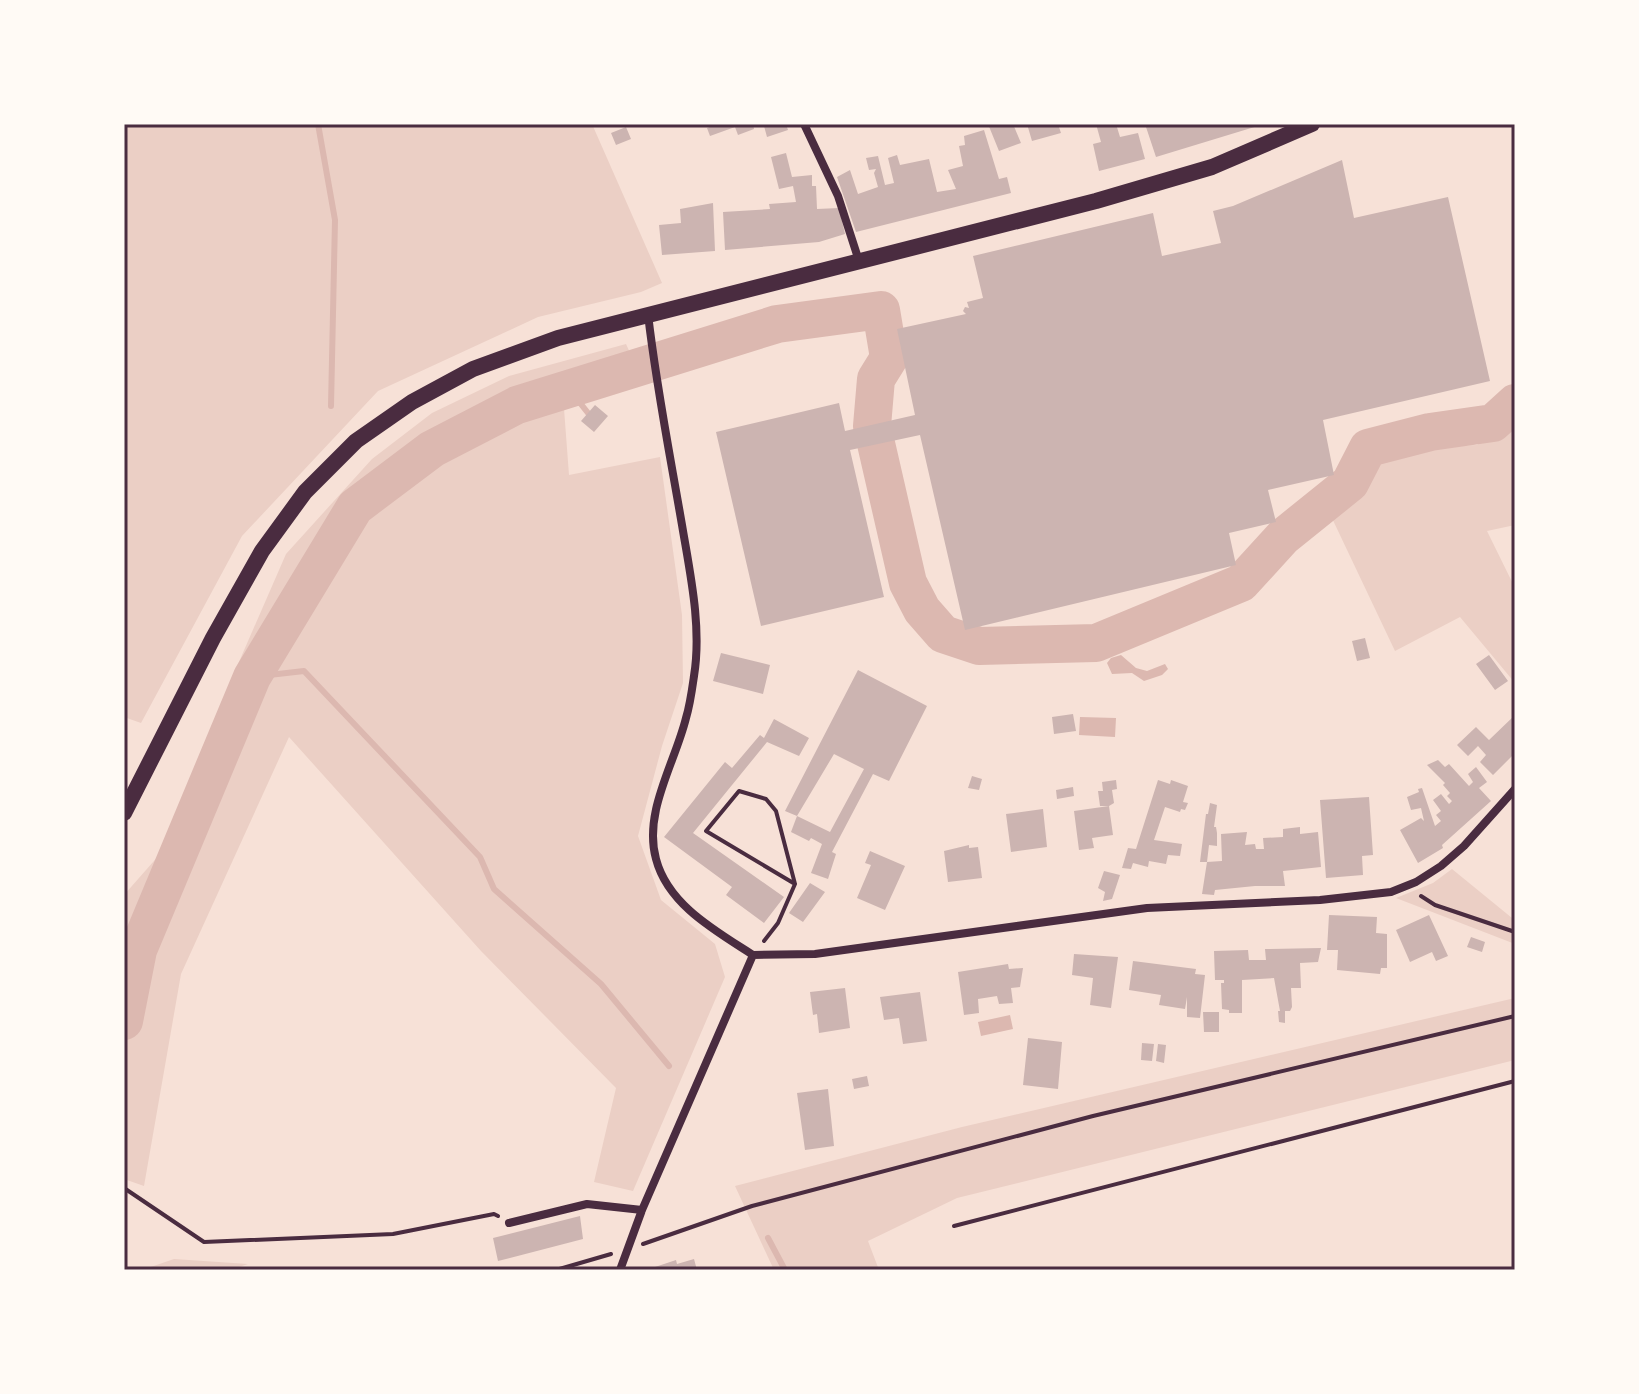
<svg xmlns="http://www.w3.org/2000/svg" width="1639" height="1394" font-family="'Nunito Sans',sans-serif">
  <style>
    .green { fill: #ebcfc5 }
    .water { fill: #dcb8b0 }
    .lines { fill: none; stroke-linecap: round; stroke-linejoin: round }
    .stream { stroke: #dcb8b0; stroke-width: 6 }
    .river { stroke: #dcb8b0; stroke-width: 38 }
    .building { fill: #ccb4b1 }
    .path { stroke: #4a2c40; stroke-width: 4 }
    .minor { stroke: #4a2c40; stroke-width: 8 }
    .secondary { stroke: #4a2c40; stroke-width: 16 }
    .neatline { fill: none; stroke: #4a2c40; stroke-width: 3 }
  </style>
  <rect width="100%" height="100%" fill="#f7e1d7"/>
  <!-- green -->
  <path class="green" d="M124,124H592L662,283L641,292L538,317L378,391L242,536L141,723L124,717Z
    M626,344L635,364L562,382L569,475L660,457L682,615L683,683L662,746L638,836L661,900L715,944L725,977L633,1191L594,1182L616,1088L481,951L289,737L181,974L144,1186L124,1179V895L168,845L235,671L286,554L372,459L432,413L509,376Z
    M1515,419V525L1487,531L1515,588V683L1460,617L1395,651L1330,514L1355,495L1381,457L1428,447L1477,445Z
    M1452,869L1512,918L1515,913V944L1396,898L1433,883Z
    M1515,998V1060L957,1198L868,1241L879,1270H774L735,1186L962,1127Z
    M174,1259L248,1264L230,1270H142Z"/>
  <!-- water -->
  <path class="water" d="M1121,655L1136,668L1147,671L1165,664L1168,669L1162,675L1144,681L1132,673L1112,674L1107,663L1111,658Z
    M1080,717L1116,718L1115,737L1079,735Z
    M1010,1015L1013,1029L981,1036L978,1022Z"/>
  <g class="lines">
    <!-- stream -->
    <path class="stream" d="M318,124L335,220L331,406
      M569,389L588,413
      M252,677L304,671L480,857L494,889L601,984L669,1066
      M768,1238L785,1270"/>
    <!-- river -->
    <path class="river" d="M124,1021L138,950L252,677L355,507L432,449L517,405L777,324L881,310L889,358L876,379L872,426L908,583L922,610L943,634L979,646L1096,643L1241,583L1283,537L1350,483L1368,448L1430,432L1493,423L1515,403"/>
  </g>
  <!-- building -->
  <path class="building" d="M718,124H753L754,129L738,135L735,127L710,136L707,128Z
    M769,124H786L788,130L767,137L764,126Z
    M988,124H1013L1021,143L999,151Z
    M1027,124H1058L1061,133L1032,141Z
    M1096,124H1116L1120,137L1138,133L1145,159L1099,171L1093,144L1101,142Z
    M1145,124H1261V125L1156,157Z
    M626,127L631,139L616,145L611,133Z
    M984,130L999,179L1007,177L1011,193L856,232L837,177L850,170L858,194L878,187L874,173L876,169L869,170L866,158L878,156L885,185L894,183L888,158L897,155L900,165L929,159L937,192L956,189L948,170L963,166L959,146L965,145L964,136Z
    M786,153L792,177L812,175V186H816L817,209L839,208L845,234L819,242L725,250L723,212L770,209L769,204L796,202L793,186L779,189L771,157Z
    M1342,160L1354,218L1448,197L1490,381L1323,420L1334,475L1268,490L1276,522L1229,533L1236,565L965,630L920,435L850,450L884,597L761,626L716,432L839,403L845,431L915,415L897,329L966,314L963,311L965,307L969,308L967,302L983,298L973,256L1153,213L1162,256L1221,243L1213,211L1233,206Z
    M713,203L715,251L662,255L659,225L681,223L680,209Z
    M595,405L608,416L594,432L581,421Z
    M1365,638L1370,658L1357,661L1352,641Z
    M721,653L770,665L763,694L713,681Z
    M1489,655L1508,681L1495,690L1476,664Z
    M858,670L927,706L889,781L873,774L832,852L836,854L828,879L811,873L822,844L811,838L809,841L791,832L797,816L830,832L864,769L834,754L797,816L785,811Z
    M1073,714L1076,731L1054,734L1052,717Z
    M1515,715V753L1493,775L1480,762L1486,755L1478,746L1468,756L1457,745L1476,727L1489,740Z
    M774,719L809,738L799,756L767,742L693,833L784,897L764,923L726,895L732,887L664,837L725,762L732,768L760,735L764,738Z
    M1438,760L1445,767L1449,764L1469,786L1473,782L1468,774L1476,767L1487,782L1479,788L1491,801L1442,845L1443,848L1418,863L1400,830L1421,818L1424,821L1421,808L1411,810L1407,797L1419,792L1418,789L1422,788L1435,826L1441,821L1436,815L1441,811L1433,800L1441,794L1449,804L1452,801L1447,796L1450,793L1443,785L1445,783L1427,765Z
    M972,776L982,779L979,790L968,788Z
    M1116,780L1117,789L1112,790L1114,803L1109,806H1100L1098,791H1103L1102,782Z
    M1158,780L1170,784L1171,780L1188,786L1183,802L1188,803L1185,810L1181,809L1180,812L1165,807L1154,840L1182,844L1180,856L1168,855L1166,864L1149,861L1148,867L1133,863L1131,869L1122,868L1128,848L1136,849Z
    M1073,787L1074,796L1057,799L1056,790Z
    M1369,797L1373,855L1362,856L1363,875L1326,878L1320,800Z
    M1210,803L1217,805L1214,827H1216L1217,833V846L1209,845L1207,862H1200L1206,814H1208Z
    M1109,806L1113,835L1092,838L1094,848L1079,850L1074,811Z
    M1043,809L1047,847L1011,852L1006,814Z
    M1300,827V834L1318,832L1321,867L1283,871L1285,886H1255L1215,890L1214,895L1202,894L1207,862L1222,861L1221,834L1247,832L1245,845L1255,844L1256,849H1264L1263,838L1283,837V829Z
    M969,845V848L978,847L982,878L948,882L944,851Z
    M870,851L905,866L885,910L857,898L871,865L865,863Z
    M1104,871L1120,875L1112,899L1103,901L1105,892L1098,888Z
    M810,883L825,892L803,922L789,913Z
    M1329,915L1377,917L1376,933L1387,934V968H1381L1380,974L1337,970L1338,950H1327Z
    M1429,915L1448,956L1436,961L1432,952L1410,962L1396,930Z
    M1471,937L1485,942L1482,952L1467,947Z
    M1321,948L1318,962L1300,963L1301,988H1291L1292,1007L1290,1011H1285V1023L1279,1022L1278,1011H1280L1274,978L1242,980V1013H1229V1010L1222,1009L1221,983H1224V980H1215L1214,951L1248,950L1249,960H1266L1265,949Z
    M1074,954L1118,957L1111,1008L1090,1005L1093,978L1072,975Z
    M1133,961L1196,969L1195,974L1205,975L1200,1018L1187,1017V997L1185,1009L1159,1005L1161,995L1129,990Z
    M1008,964L1009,969L1023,968L1020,987L1011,988L1013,1003L999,1004L997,996L978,999L979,1013L964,1015L958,972Z
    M845,988L850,1028L819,1033L817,1014L813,1015L810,992Z
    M920,992L927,1041L903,1044L899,1018L884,1020L880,997Z
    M1203,1012H1219V1032H1204Z
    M1028,1038L1062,1042L1058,1089L1023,1085Z
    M1142,1043L1154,1044L1152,1061L1141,1060Z
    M1158,1044L1166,1045L1164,1063L1156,1061Z
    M867,1076L869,1086L854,1089L852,1079Z
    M828,1089L834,1146L805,1150L797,1093Z
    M580,1216L583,1239L498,1261L493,1238Z
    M694,1259L697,1270H646L676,1260L677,1264Z"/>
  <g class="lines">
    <!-- path -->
    <path class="path" d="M1421,896L1435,905L1515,932
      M764,941L778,923L795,884L776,811L766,799L739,791L706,831L795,884
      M124,1188L204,1242L393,1234L494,1214L498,1216
      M954,1226L1515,1081
      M643,1244L752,1206L1093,1116L1515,1016
      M556,1270L611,1254"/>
    <!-- minor -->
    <path class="minor" d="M804,124L838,196L859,261
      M648,314C656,385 670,455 682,525C690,573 702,627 694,676C692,690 690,705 686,718C675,763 643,812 656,859C668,905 716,931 753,955
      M753,955L815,954L1147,908L1320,900L1391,892L1416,882L1441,866L1464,846L1515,789
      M509,1223L587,1204L642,1210
      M620,1270L642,1210L753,955"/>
    <!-- secondary -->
    <path class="secondary" d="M124,813L213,638L262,551L305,492L356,441L412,402L473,369L558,338L1096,201L1212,167L1312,124"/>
  </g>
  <!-- border -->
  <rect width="1639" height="1394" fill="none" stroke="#fffaf5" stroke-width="252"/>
  <rect x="126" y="126" width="1387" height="1142" class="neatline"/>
</svg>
